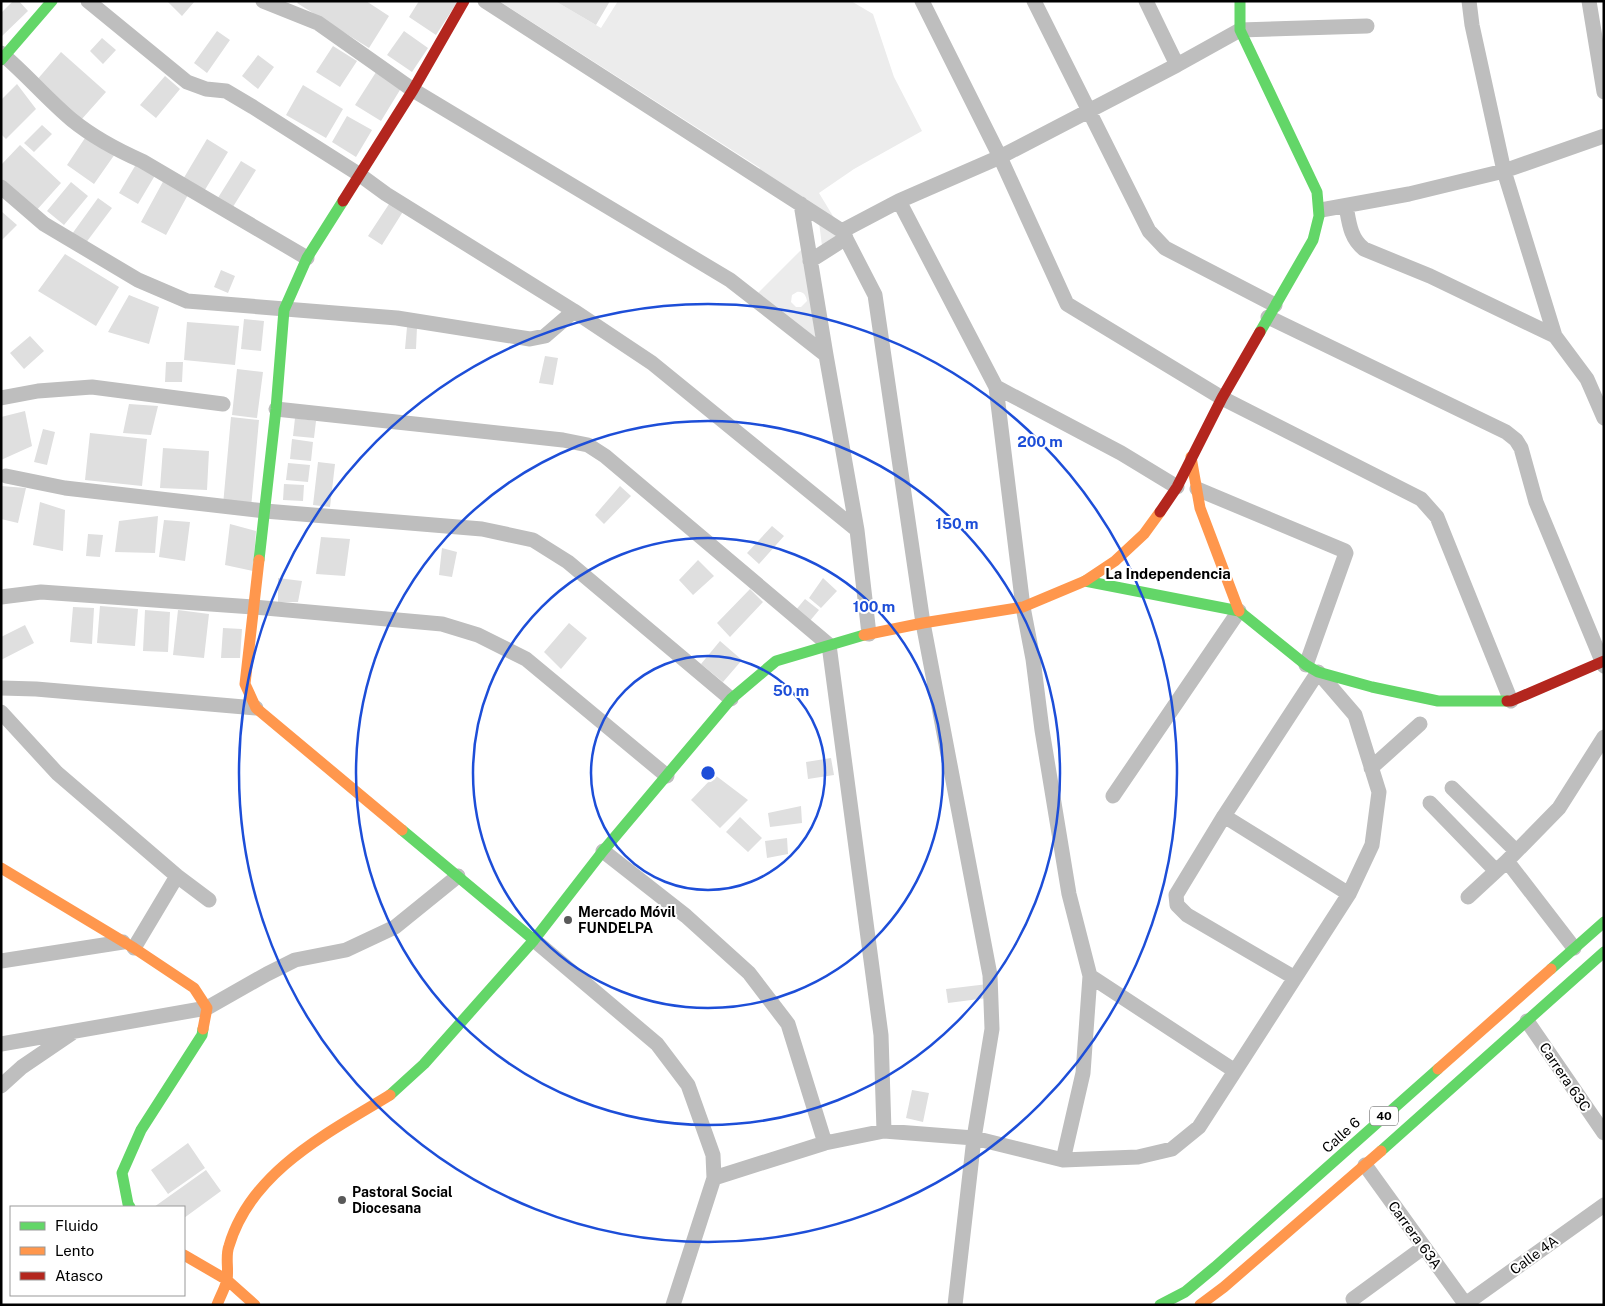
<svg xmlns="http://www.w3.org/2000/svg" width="1605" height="1306" font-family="'Public Sans',sans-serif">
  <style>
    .green { fill: #ececec; fill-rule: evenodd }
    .building { fill: #dfdfdf }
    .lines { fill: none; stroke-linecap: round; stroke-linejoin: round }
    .street { stroke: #bebebe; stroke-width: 15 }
    .fast { stroke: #63d668; stroke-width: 11 }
    .slow { stroke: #ff974d; stroke-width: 11 }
    .jam { stroke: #b3261e; stroke-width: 11 }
    .ring { fill: none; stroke: #1d4ed8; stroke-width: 2.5 }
    .poi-dot { fill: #595959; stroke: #fff; stroke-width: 2 }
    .labels { text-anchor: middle; stroke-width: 4; stroke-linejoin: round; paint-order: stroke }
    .shield { fill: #fff; stroke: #4c4c4c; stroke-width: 1 }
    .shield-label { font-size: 12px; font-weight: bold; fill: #000 }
    .poi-label { font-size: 14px; font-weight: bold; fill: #000; stroke: #fff; text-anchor: start }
    .street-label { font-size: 14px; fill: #000; stroke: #fff }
    .neighbourhood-label { font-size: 15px; font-weight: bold; fill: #000; stroke: #fff }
    .centre { fill: #1d4ed8; stroke: #fff; stroke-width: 2.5 }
    .ring-label { font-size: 15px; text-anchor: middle; font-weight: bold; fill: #1d4ed8; stroke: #fff; stroke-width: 4; stroke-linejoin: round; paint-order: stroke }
  </style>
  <rect width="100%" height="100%" fill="#fff"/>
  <!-- green -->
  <path class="green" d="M499,1H555L601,28L618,1H851L873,14L894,77L922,131L854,169L819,193L842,231L756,175L760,168Z
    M819,222L839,237L822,246Z
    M807,244L826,355L753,298ZM797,292C803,291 806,295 807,301L801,307H796L791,302L792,295Z"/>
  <!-- building -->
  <path class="building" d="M13,1H19L28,11L1,37V13Z
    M167,1H195L182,16Z
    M299,1H366L389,16L369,48L297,3Z
    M419,1H458L436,35L409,17Z
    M555,1H610L596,25Z
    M217,31L230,40L207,73L194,63Z
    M404,31L428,48L412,72L387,55Z
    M102,38L116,50L103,64L90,51Z
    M333,46L357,61L340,87L316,72Z
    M61,52L106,92L81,120L36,81Z
    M258,55L274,67L258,89L242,76Z
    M378,69L403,85L381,121L355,105Z
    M165,76L180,89L156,118L140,105Z
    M17,84L36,109L6,139L1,134V100Z
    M303,85L343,109L326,138L286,115Z
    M347,116L372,130L356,157L332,142Z
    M42,125L52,134L34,152L24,143Z
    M87,135L115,154L94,184L67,165Z
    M207,139L228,152L203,193L182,181Z
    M20,145L61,183L35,212L1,180V165Z
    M138,161L157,172L138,204L119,193Z
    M241,161L256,170L231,210L216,201Z
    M165,178L190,191L166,235L141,222Z
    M71,182L88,196L64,225L47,211Z
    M98,198L112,208L85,244L72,234Z
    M391,201L404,210L382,245L368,236Z
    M1,211L17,225L1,241Z
    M65,254L119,287L96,326L38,291Z
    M221,270L235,276L228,293L214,287Z
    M129,295L159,307L149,344L108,332Z
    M244,319L264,321L261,351L241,349Z
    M187,322L239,326L235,365L184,360Z
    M407,327H417L416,349H405Z
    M30,336L44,351L24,369L10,353Z
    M545,356L558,358L553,385L539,383Z
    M166,362H183L182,382H165Z
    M237,369L263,372L257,418L232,415Z
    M129,404L158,406L151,435L123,433Z
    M25,411L32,446L1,460V417Z
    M231,417L259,420L251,508L223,505Z
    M295,418L316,421L314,438L293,436Z
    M43,429L55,432L47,465L34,462Z
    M90,433L147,439L142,486L85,480Z
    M292,439L313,442L311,461L290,459Z
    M163,448L209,451L207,490L160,488Z
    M318,462L335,464L330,507L313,505Z
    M288,463L310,465L308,482L286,480Z
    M284,484L304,485L303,501L283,500Z
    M1,486L26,488L18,523L1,519Z
    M620,486L631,496L604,524L595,515Z
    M40,502L65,510L63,551L33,545Z
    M158,516L155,553L115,552L119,521Z
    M164,520L190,522L185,561L159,557Z
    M230,524L256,531L253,571L225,565Z
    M772,526L784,536L759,564L747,553Z
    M88,534L103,535L100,557L86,556Z
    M321,537L350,539L345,576L316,574Z
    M442,548L457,552L452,577L439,575Z
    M698,560L714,576L693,595L679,580Z
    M278,578L302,581L298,602H278Z
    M823,578L837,591L821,608L809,598Z
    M750,589L763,602L730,637L717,623Z
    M805,599L819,610L809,622L795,611Z
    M100,606L138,609L135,646L97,643Z
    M73,607L94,608L92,644L70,642Z
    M145,610L170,612L168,652L143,651Z
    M178,610L209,614L204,658L173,655Z
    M569,623L587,638L561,669L544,652Z
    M25,625L34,643L1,660V637Z
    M223,628L242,629L240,658H221Z
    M720,641L742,660L723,682L701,664Z
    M831,758L834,775L808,779L806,762Z
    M715,775L748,800L720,828L691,800Z
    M801,806L802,823L770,827L768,813Z
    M740,817L762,838L748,852L726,832Z
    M787,838L788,854L767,858L765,841Z
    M988,984L987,998L948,1003L946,989Z
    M912,1090L929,1093L923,1122L906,1118Z
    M188,1143L205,1168L168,1194L151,1170Z
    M206,1170L221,1191L184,1218V1207H154Z"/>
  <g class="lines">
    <!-- street -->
    <path class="street" d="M88,1L187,82L206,89L226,91L253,107L360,175L386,194L574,311L652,363L857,530
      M263,1L318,23L413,90L730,280L826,355
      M485,1L842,231L875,295L923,623L990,975L992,1029L974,1138L955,1305
      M922,1L1000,157L1067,304L1222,398L1421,499L1437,517L1511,701
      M1034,1L1149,231L1165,248L1275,305
      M1146,1L1177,65
      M1469,1L1472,25L1504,171L1555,336L1587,379L1604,418
      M1589,1L1604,92
      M1,53C26,74 47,99 72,120C93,137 117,150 142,161L307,258
      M1,187L44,224L138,280L187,301L397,318L530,339L545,336L574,311
      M899,201L996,387L1023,607L1033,659L1042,730L1069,894L1090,976L1083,1073L1063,1160
      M801,204L826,355L857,530L869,634
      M1346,206C1349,222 1350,238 1364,249L1430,276L1555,336
      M1321,210L1409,194L1504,171L1604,136
      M842,231L899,201L1000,157L1177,65L1240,30L1367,26
      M810,261L846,238
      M1268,317L1506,432L1516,440L1521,448L1536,502L1604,666
      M996,387L1121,453L1177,487
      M1,398L38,391L92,387L223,404
      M276,409L563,440L588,445L605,456L829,645L881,1035L884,1131
      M6,476L65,488L265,511L482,529L533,540L568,562L731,699
      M1197,489L1345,551L1346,553L1306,665
      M1,597L41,592L253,607L442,624L478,635L526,659L667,776
      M1,688L36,689L256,708
      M1,712L57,773L177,876L209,900
      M1371,768L1420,724
      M1452,788L1516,851
      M1113,796L1239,611
      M1430,803L1496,871
      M1224,816L1349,894
      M603,851L686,916L749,973L788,1024L825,1143
      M1507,861L1574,948
      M1468,897L1507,861L1559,808L1604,737
      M534,940L657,1044L688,1085L713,1155L714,1178L673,1305
      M134,948L177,876
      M1,961L123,942
      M1090,976L1235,1071
      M1527,1021L1604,1133
      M1,1044L207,1008L267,974L295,960L346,950L395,927L458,876
      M1,1086L22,1067L72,1033
      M1365,1165L1466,1305
      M714,1178L825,1143L884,1131L974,1138L1063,1160L1138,1157L1172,1149L1199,1127L1349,894L1372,845L1379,792L1355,715L1318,672L1224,816L1176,895L1177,905L1187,915L1295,978
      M1353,1299L1424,1247
      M1464,1305L1604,1205"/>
    <!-- fast -->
    <path class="fast" d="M1240,1V30L1317,192L1319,216L1313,240L1260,332
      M1,60L52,1
      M259,560L276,409L284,310L307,258L343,201
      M1085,581L1239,611L1306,665L1318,672L1372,687L1438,701H1507
      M402,830L534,940
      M1551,969L1604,922
      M390,1095L424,1064L534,940L603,851L731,699L776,661L864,635
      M1381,1151L1604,952
      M130,1207L128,1204L122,1173L141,1130L202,1035L203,1029
      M1160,1305L1185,1292L1215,1267L1438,1069"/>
    <!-- slow -->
    <path class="slow" d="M1191,457L1200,508L1239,611
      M259,560L245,684L256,708L402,830
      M864,635L923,623L1023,607L1085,581L1115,561L1144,534L1160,512
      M1,868L134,948L194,988L207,1008L203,1029
      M1438,1069L1551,969
      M184,1255L227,1280L255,1305
      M217,1305C220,1297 225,1288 227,1280C229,1269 225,1256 229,1246C251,1171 328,1133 390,1095
      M1200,1305L1224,1287L1381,1151"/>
    <!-- jam -->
    <path class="jam" d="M343,201L413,90L464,1
      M1160,512L1177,487L1222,398L1260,332
      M1507,701H1511L1604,661"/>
  </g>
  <!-- distance rings -->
  <g class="ring">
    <circle cx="708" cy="773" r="117"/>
    <circle cx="708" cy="773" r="235"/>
    <circle cx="708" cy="773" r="352"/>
    <circle cx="708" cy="773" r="469"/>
  </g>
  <!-- markers -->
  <g class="poi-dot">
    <circle cx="568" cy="920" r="5"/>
    <circle cx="342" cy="1200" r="5"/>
  </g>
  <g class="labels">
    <!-- shield labels -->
    <rect class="shield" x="1370" y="1106.5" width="28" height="19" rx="4"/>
    <g class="shield-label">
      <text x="1384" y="1120">40</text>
    </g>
    <!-- poi labels -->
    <g class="poi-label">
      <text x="578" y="917">Mercado Móvil<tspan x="578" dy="16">FUNDELPA</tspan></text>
      <text x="352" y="1197">Pastoral Social<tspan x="352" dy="16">Diocesana</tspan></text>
    </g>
    <!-- street labels -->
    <g class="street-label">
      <text transform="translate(1565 1077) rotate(56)" y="5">Carrera 63C</text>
      <text transform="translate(1341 1135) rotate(-42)" y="5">Calle 6</text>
      <text transform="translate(1415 1235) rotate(54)" y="5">Carrera 63A</text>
      <text transform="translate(1534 1255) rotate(-36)" y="5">Calle 4A</text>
    </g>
    <!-- neighbourhood labels -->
    <g class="neighbourhood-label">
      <text x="1168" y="579">La Independencia</text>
    </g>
  </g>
  <circle cx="708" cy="773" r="8" class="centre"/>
  <g class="ring-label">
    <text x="1040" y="447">200 m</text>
    <text x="957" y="529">150 m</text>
    <text x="874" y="612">100 m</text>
    <text x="791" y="696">50 m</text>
  </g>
  <!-- border -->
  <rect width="1605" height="1306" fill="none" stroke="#000000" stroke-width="5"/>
  <!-- legend -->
  <rect x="10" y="1206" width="175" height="90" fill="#ffffff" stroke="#999999"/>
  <rect x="20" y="1222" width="25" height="8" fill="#63d668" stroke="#999999"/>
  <text x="55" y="1231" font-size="15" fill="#000000">Fluido</text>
  <rect x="20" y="1247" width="25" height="8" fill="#ff974d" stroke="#999999"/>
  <text x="55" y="1256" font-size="15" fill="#000000">Lento</text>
  <rect x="20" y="1272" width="25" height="8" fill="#b3261e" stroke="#999999"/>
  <text x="55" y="1281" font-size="15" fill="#000000">Atasco</text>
</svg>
